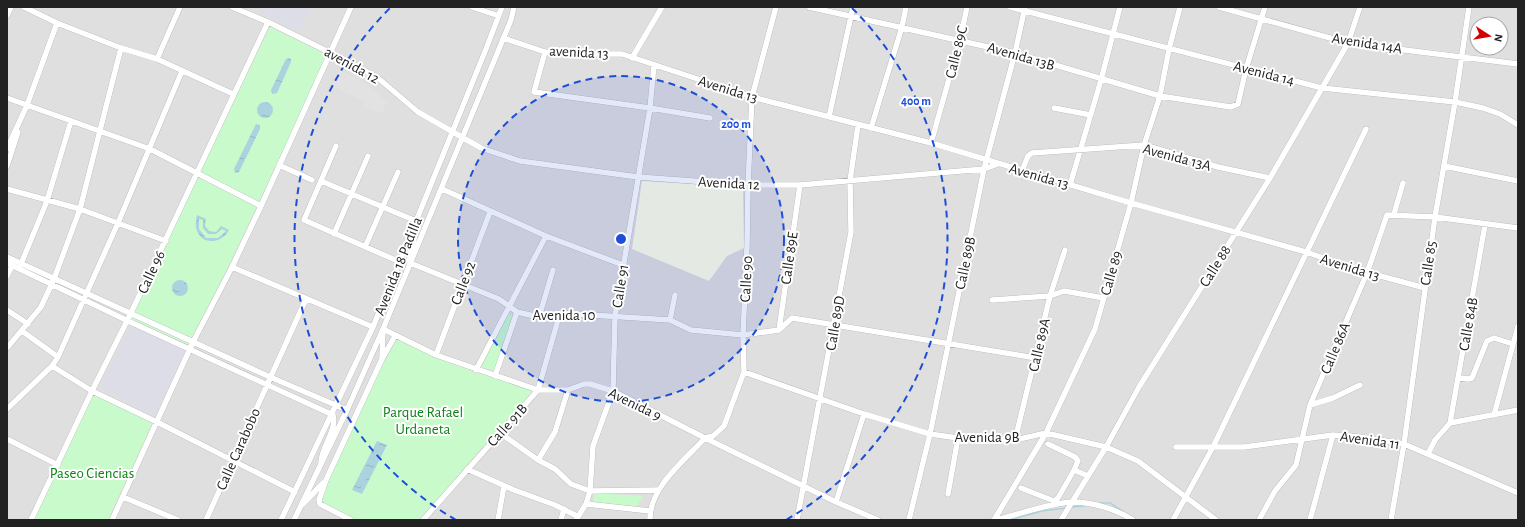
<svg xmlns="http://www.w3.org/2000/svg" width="1525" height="527" font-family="'Alegreya Sans',sans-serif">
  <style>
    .residential { fill: #e0dfdf; fill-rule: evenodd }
    .education { fill: #ffffe5 }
    .park { fill: #c8facc }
    .parking { fill: #e2e2e2 }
    .plaza { fill: #dddde8 }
    .water { fill: url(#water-ripples); fill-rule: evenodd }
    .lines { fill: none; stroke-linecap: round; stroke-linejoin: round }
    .stream { stroke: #aad3df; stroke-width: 1.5 }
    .minor-casing { stroke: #a9a9a9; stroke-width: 6 }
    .minor { stroke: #fff; stroke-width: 5.5 }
    .ring { fill: none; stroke: #1d4ed8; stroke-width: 2; stroke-dasharray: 7 5 }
    .labels { text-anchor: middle; stroke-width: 4; stroke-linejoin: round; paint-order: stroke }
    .street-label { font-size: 15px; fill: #222; stroke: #fff }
    .park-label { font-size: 15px; fill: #0c8416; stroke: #fff }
    .centre { fill: #1d4ed8; stroke: #fff; stroke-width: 2 }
    .ring-label { font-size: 12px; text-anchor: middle; font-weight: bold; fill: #1d4ed8; stroke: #fff; stroke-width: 4; stroke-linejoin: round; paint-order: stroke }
  </style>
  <defs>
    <pattern id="water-ripples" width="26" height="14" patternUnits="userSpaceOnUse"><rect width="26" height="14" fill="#aad3df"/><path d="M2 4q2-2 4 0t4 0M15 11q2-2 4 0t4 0" fill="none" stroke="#92b5bf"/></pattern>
  </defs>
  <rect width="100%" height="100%" fill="#f2efe9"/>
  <!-- residential -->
  <path class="residential" d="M7,7H1518V520H7ZM1477,24H1501V48H1477Z"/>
  <!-- education -->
  <path class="education" d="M642,181L743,187L744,248L727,256L709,281L632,249Z"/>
  <!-- park -->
  <path class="park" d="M270,27L328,55L191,346L129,318Z
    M509,313L514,317L495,371L481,367Z
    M399,338L474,372L537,387L464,468L422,520H352L321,505L319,497L392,344Z
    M92,391L154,420L108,520H32Z
    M595,493L643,496L635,509L593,501Z"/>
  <!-- parking -->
  <path class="parking" d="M339,69L356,78L372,88L387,102L382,114L362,106L363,101L332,86Z"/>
  <!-- plaza -->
  <path class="plaza" d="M250,7H311L300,32Z
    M130,325L185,351L156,417L100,388Z"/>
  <!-- water -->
  <path class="water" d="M288,58L291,59V62L277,93L272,94L271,90L286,59Z
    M257 110a8 8 0 1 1 16 0a8 8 0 1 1-16 0Z
    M256,124L260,125V129L239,172L235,173L234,169Z
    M197,215L206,219L205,226L209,231L216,232L221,226L229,230C224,239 216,243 205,240C196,234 194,226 197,215ZM199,219L203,220V228L208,234H216L222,229L226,231L218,238H206L199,229Z
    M172 288a8 8 0 1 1 16 0a8 8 0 1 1-16 0Z
    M377,441L387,445L362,494L352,490Z"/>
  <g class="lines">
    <!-- stream -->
    <path class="stream" d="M1100,503H1110L1124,512
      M1071,507L1085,506
      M1010,520L1042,511L1067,508"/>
    <defs>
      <path id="minor" d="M24,7L57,23L121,48L157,59L233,94
        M232,7L268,22L345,60L378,78L418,112L481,148L520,161L638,177L748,185H800L984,169L998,164
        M472,7L499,16
        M809,7L1015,53L1160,96L1231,107L1238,104L1246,69L1265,7
        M1010,7L1322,88L1455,102L1483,108L1500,114L1518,125
        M1219,7L1348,43L1518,64
        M7,15L11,7
        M503,38L545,52L567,54H622L752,97L931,143L1131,203L1306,252L1358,270L1425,288
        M545,52L534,92L650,108L654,65
        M632,58L662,7
        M157,59L180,7
        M7,98L150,149L261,206
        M1054,108L1091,115
        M829,117L853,7
        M871,128L902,27L906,7
        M931,143L960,40L967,7
        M336,146L304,220L400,262
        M7,149L27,105L57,23
        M279,165L312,180
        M7,166L18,132
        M1444,166L1518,181
        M1022,171L1028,156L1032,153L1144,145L1218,167L1270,178
        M321,181L416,221C418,238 407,251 410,263L499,299L517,312L539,317L554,316L560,313L670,320L691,330L743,335L779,330L792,318L1036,358
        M1070,185L1101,80L1120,7
        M7,189L80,209L166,241
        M442,189L546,236L623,265
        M1394,214L1403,183
        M334,234L368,156
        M365,247L398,172
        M7,257L270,377L347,410
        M7,263L126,320L333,415C337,431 322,445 321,462
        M21,264L47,201L71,121
        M232,267L373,327
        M7,276L12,266
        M992,300L1050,296L1064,291L1104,298
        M7,310L28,324
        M539,317L553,270
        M670,320L675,295
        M779,330L800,185
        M22,331L58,357
        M7,348L41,307L54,279L80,209L121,48
        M436,355L490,212
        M382,359L383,329L436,355L538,390H568L584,384H590L613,391L705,438L836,502L878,520
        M52,366L92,391L157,422L295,492
        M476,370L546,236
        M744,372L864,414L930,434L958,438L1015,440L1046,433L1106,447L1138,461L1216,520
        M495,376L517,312
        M1458,378L1468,379L1472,378L1487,341L1494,338L1513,344
        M1310,405L1333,398L1360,385
        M7,409L52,366L58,357L118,223L182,71
        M1494,415L1518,326
        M1450,423L1485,225
        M500,433L538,460L555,469L571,484L590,491L657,490
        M7,439L58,465
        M1015,440L1050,296L1065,250
        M1048,444L1075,457L1078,461L1074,470
        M1176,447H1244L1333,435L1359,437L1404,444L1518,493
        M1428,454L1435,440L1450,423L1518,410
        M538,460L555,432L568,390
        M467,469L514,490L555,505L577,516
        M1021,488L1054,501L1058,498L1074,470L1088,476
        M948,494L958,438
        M123,497L178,520
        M836,502L864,414
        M303,504L323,483
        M586,504L650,511
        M31,520L92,391L131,313L268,22
        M112,520L193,342L232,267L261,206L351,7
        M206,520L306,299
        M281,520L373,327L486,49L502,7
        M294,520L347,410L383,329L511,20L514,7
        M351,520L320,504L319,500L326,480L382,359L395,336
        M423,520L538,390L560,313
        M498,520L504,486
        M561,520L564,509
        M576,520L586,504L590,491L593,446L613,391L615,316L650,108L710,118
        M650,520C649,488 684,461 705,438L713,436L724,426L744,372L743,335L747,246L748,185L752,97L776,7
        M797,520L851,232L850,181L858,125
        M909,520L930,434L984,169L1015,53L1025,7
        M994,520L1046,433L1095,329L1131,203L1144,145L1160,96L1169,49L1180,7
        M997,520C1017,514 1052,503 1072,502C1092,502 1116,509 1133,520
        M1061,520L1106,447L1139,387L1270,178L1348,43L1360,7
        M1173,520L1213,447L1366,129
        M1259,520L1275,491L1296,465L1310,405L1367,273L1387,215L1435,217L1518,228
        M1310,520L1333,435
        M1391,520L1404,444L1435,217L1455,102L1469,7"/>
    </defs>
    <!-- minor casing -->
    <use href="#minor" class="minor-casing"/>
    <!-- minor -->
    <use href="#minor" class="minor"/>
  </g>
  <!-- distance rings -->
  <circle cx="621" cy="239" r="163" fill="#1d4ed8" fill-opacity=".12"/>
  <g class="ring">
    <circle cx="621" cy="239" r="163"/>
    <path d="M456 520A326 326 0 0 1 390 8M852 8A326 326 0 0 1 786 520"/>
  </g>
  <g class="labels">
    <!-- street labels -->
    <g class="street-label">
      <text transform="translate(1367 43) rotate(9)" y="5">Avenida 14A</text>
      <text transform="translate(579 52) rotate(3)" y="5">avenida 13</text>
      <text transform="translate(956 52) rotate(-76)" y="5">Calle 89C</text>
      <text transform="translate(1021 56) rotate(16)" y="5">Avenida 13B</text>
      <text transform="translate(352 65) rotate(29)" y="5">avenida 12</text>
      <text transform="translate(1264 73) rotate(14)" y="5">Avenida 14</text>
      <text transform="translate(728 89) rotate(17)" y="5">Avenida 13</text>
      <text transform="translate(1177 157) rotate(15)" y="5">Avenida 13A</text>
      <text transform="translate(1039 176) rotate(16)" y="5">Avenida 13</text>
      <text transform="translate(729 183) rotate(3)" y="5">Avenida 12</text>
      <text transform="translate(789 258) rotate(-82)" y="5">Calle 89E</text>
      <text transform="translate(965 263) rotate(-78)" y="5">Calle 89B</text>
      <text transform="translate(1428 263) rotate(-82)" y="5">Calle 85</text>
      <text transform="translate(398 266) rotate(-68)" y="5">Avenida 18 Padilla</text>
      <text transform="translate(1215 266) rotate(-58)" y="5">Calle 88</text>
      <text transform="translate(1350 267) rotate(17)" y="5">Avenida 13</text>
      <text transform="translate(151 272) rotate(-65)" y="5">Calle 96</text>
      <text transform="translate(1111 273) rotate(-74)" y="5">Calle 89</text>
      <text transform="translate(746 279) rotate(-87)" y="5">Calle 90</text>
      <text transform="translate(463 283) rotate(-69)" y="5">Calle 92</text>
      <text transform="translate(620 286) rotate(-81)" y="5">Calle 91</text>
      <text x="564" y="320">Avenida 10</text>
      <text transform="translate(835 323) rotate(-80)" y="5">Calle 89D</text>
      <text transform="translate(1468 324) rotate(-80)" y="5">Calle 84B</text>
      <text transform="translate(1039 345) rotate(-77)" y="5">Calle 89A</text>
      <text transform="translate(1335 348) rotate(-67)" y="5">Calle 86A</text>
      <text transform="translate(635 404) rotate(26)" y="5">Avenida 9</text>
      <text transform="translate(507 425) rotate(-48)" y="5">Calle 91B</text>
      <text x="987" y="442">Avenida 9B</text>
      <text transform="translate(1370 440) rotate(8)" y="5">Avenida 11</text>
      <text transform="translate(238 449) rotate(-66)" y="5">Calle Carabobo</text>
    </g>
    <!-- park labels -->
    <g class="park-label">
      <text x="423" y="417">Parque Rafael<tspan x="423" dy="17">Urdaneta</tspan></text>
      <text x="92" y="478">Paseo Ciencias</text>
    </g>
  </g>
  <circle cx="621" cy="239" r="6" class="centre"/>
  <g class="ring-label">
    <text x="916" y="105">400 m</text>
    <text x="736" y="128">200 m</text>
  </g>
  <!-- border -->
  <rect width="1525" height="527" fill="none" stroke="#222222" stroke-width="16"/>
  <!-- north arrow -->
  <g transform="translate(1489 36) rotate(102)"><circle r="19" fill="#ffffff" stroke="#a7a7a7"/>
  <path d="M0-3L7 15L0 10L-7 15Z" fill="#d40000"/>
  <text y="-6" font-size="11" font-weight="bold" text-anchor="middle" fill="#222222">N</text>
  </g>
</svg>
